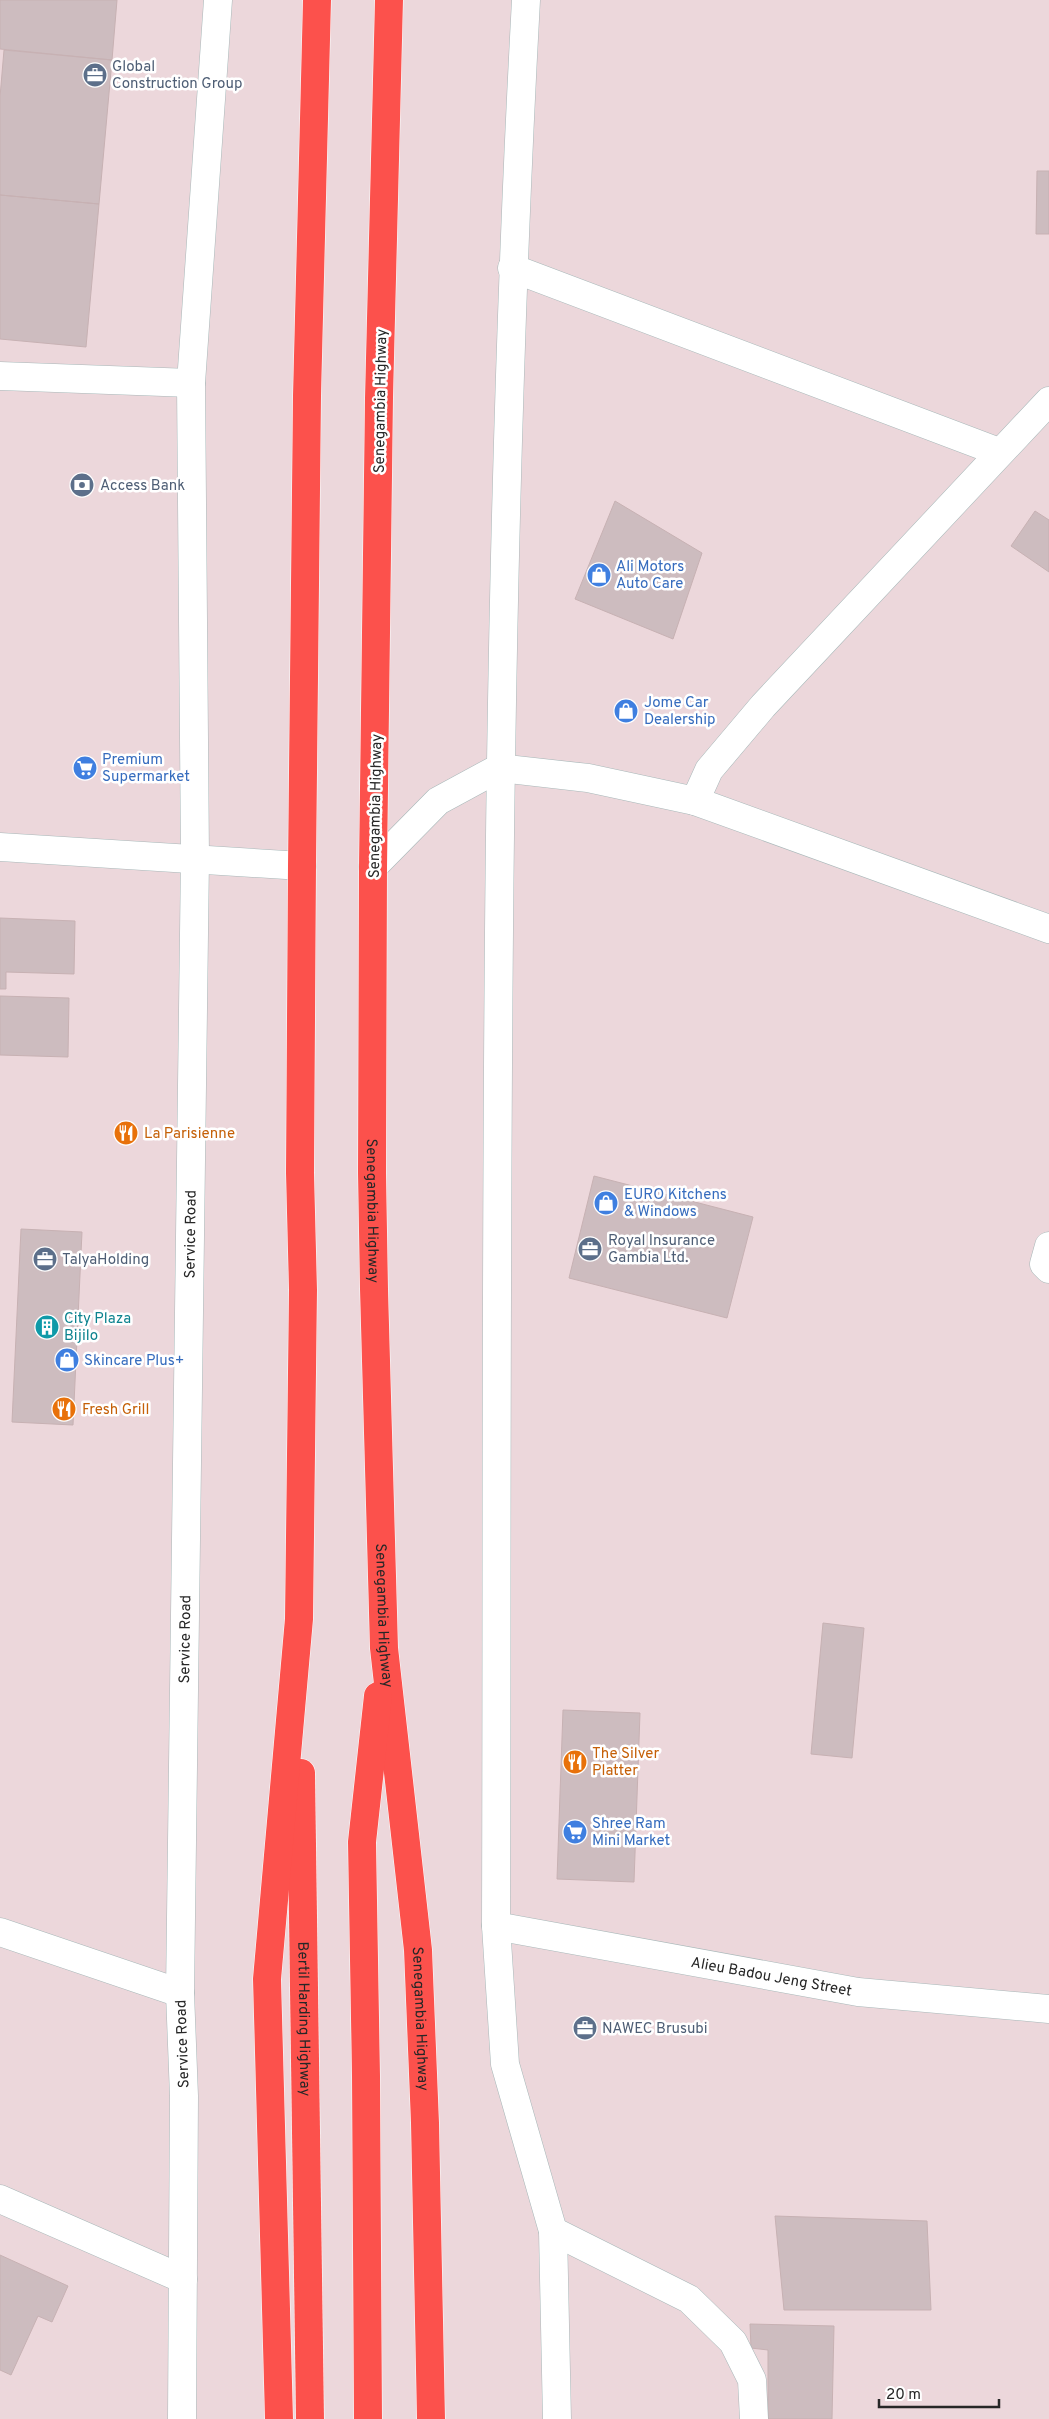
<svg xmlns="http://www.w3.org/2000/svg" width="1049" height="2419" font-family="Overpass,sans-serif">
  <style>
    .building { fill: #cdbcbf; stroke: #c7b1b3 }
    .lines { fill: none; stroke-linecap: round; stroke-linejoin: round }
    .minor-casing { stroke: #a8b8b9; stroke-width: 29 }
    .major-casing { stroke: #fff; stroke-width: 29 }
    .minor { stroke: #fff; stroke-width: 28 }
    .major { stroke: #fc514c; stroke-width: 28 }
    .labels { text-anchor: middle; stroke-width: 5; stroke-linejoin: round; paint-order: stroke }
    .service-label { font-size: 15px; fill: #4e5e75; stroke: #fff; text-anchor: start }
    .street-label { font-size: 15px; fill: #272727; stroke: #fff }
    .shop-label { font-size: 15px; fill: #366cbe; stroke: #fff; text-anchor: start }
    .food-label { font-size: 15px; fill: #c56008; stroke: #fff; text-anchor: start }
    .culture-label { font-size: 15px; fill: #0d838f; stroke: #fff; text-anchor: start }
  </style>
  <rect width="100%" height="100%" fill="#ecd7db"/>
  <!-- building -->
  <path class="building" d="M0,0H117L112,60L0,49Z
    M4,50L112,60L99,204L0,195V97Z
    M1037,171H1049V234H1036Z
    M0,195L99,204L86,347L0,339Z
    M615,501L702,553L673,639L575,599Z
    M1035,511L1049,520V572L1011,546Z
    M0,918L75,921L74,974L6,972V989H0Z
    M0,996L69,998L68,1057L0,1055Z
    M594,1176L753,1217L727,1318L569,1278Z
    M21,1229L82,1232L73,1425L12,1422Z
    M823,1623L864,1628L852,1758L811,1754Z
    M563,1710L640,1713L634,1882L557,1879Z
    M775,2216L927,2221L931,2310H784Z
    M0,2255L68,2286L52,2322L38,2316L11,2375L0,2370Z
    M750,2324L834,2326L832,2419H768V2350L751,2348Z"/>
  <g class="lines">
    <defs>
      <g id="minor">
        <path d="M526,0C491,641 498,1284 496,1926L505,2064L553,2231L557,2419"/>
        <path d="M512,268L999,452"/>
        <path d="M0,376L191,383"/>
        <path d="M695,801L1049,929"/>
        <path d="M0,847L302,866"/>
        <path d="M373,867L438,801L499,768L588,778L695,801L709,770L763,706L1049,401"/>
        <path d="M1049,1246L1044,1264L1049,1269"/>
        <path id="s1" d="M496,1926L858,1992L1049,2009"/>
        <path d="M0,1932L180,1993"/>
        <path d="M0,2199L183,2279"/>
        <path d="M553,2231L689,2299L733,2342L752,2380L754,2419"/>
        <path id="s2" d="M182,2419L184,2096L180,1993L195,858L191,383L218,0"/>
      </g>
      <g id="major">
        <path id="s3" d="M389,0L379,398L373,867L372,1173L374,1289L384,1648L418,1950L425,2123L431,2419"/>
        <path id="s4" d="M301,1773L310,2419"/>
        <path d="M279,2419L267,1979L299,1619L303,1290L300,1173L302,866L307,396L317,0"/>
        <path d="M368,2419L366,2076L362,1842L378,1696"/>
      </g>
    </defs>
    <!-- minor casing -->
    <use href="#minor" class="minor-casing"/>
    <!-- major casing -->
    <use href="#major" class="major-casing"/>
    <!-- minor -->
    <use href="#minor" class="minor"/>
    <!-- major -->
    <use href="#major" class="major"/>
  </g>
  <!-- icons -->
  <defs>
    <symbol id="office-disc" viewBox="-11 -11 22 22"><circle r="9.5" fill="#5c6f8a" stroke="#fff"/><path d="M-6-3h4V-5.5h4V-3h4V5H-6ZM-1-4.5V-3h2v-1.5ZM-6 0V1H6V0Z" fill="#fff"/></symbol>
    <symbol id="bank-disc" viewBox="-11 -11 22 22"><circle r="9.5" fill="#5c6f8a" stroke="#fff"/><path d="M-6-4H6V4H-6ZM0-2.3a2.3 2.3 0 1 0 0 4.6a2.3 2.3 0 1 0 0-4.6Z" fill="#fff"/></symbol>
    <symbol id="shop-disc" viewBox="-11 -11 22 22"><circle r="9.5" fill="#3f7fe0" stroke="#fff"/><path d="M-5-2.5h2.3a2.7 3.5 0 0 1 5.4 0H5L5.5 6h-11ZM-1.5-2.5h3a1.5 2.3 0 0 0-3 0Z" fill="#fff"/></symbol>
    <symbol id="supermarket-disc" viewBox="-11 -11 22 22"><circle r="9.5" fill="#3f7fe0" stroke="#fff"/><path d="M-6-5.5h2.5l.6 2H6L4.5 2H-2.5L-4.4-4H-6ZM-1.5 3.2a1.3 1.3 0 1 0 .1 0ZM3 3.2a1.3 1.3 0 1 0 .1 0Z" fill="#fff"/></symbol>
    <symbol id="restaurant-disc" viewBox="-11 -11 22 22"><circle r="9.5" fill="#e8710a" stroke="#fff"/><path d="M-5-6h1v4h1v-4h1v4h1v-4h1v5L-1.5 .5V6h-2V.5L-5-1ZM5-6V6H3V1.5H1.5Q1.5-4 5-6Z" fill="#fff"/></symbol>
    <symbol id="building-disc" viewBox="-11 -11 22 22"><circle r="9.5" fill="#0f9aa8" stroke="#fff"/><path d="M-4-6H4V6H1V3H-1V6H-4ZM-2.5-4.3h1.7v1.8h-1.7ZM.8-4.3h1.7v1.8H.8ZM-2.5-1h1.7V.8h-1.7ZM.8-1h1.7V.8H.8Z" fill="#fff"/></symbol>
  </defs>
  <g fill-rule="evenodd">
    <use href="#office-disc" x="81" y="61" width="28" height="28"/>
    <use href="#bank-disc" x="68" y="471" width="28" height="28"/>
    <use href="#shop-disc" x="585" y="561" width="28" height="28"/>
    <use href="#shop-disc" x="612" y="697" width="28" height="28"/>
    <use href="#supermarket-disc" x="71" y="754" width="28" height="28"/>
    <use href="#restaurant-disc" x="112" y="1119" width="28" height="28"/>
    <use href="#shop-disc" x="592" y="1189" width="28" height="28"/>
    <use href="#office-disc" x="576" y="1235" width="28" height="28"/>
    <use href="#office-disc" x="31" y="1245" width="28" height="28"/>
    <use href="#building-disc" x="33" y="1313" width="28" height="28"/>
    <use href="#shop-disc" x="53" y="1346" width="28" height="28"/>
    <use href="#restaurant-disc" x="50" y="1395" width="28" height="28"/>
    <use href="#restaurant-disc" x="561" y="1748" width="28" height="28"/>
    <use href="#supermarket-disc" x="561" y="1818" width="28" height="28"/>
    <use href="#office-disc" x="571" y="2014" width="28" height="28"/>
  </g>
  <g class="labels">
    <!-- service labels -->
    <g class="service-label">
      <text x="112" y="71">Global<tspan x="112" dy="17">Construction Group</tspan></text>
      <text x="100" y="490">Access Bank</text>
      <text x="608" y="1245">Royal Insurance<tspan x="608" dy="17">Gambia Ltd.</tspan></text>
      <text x="62" y="1264">TalyaHolding</text>
      <text x="602" y="2033">NAWEC Brusubi</text>
    </g>
    <!-- street labels -->
    <g class="street-label">
      <text transform="translate(380 401) rotate(-89)" y="5">Senegambia Highway</text>
      <text transform="translate(375 806) rotate(-89)" y="5">Senegambia Highway</text>
      <text dy="5" stroke="none"><textPath href="#s3" startOffset="1211">Senegambia Highway</textPath></text>
      <text dy="5" stroke="none"><textPath href="#s2" startOffset="1185">Service Road</textPath></text>
      <text dy="5" stroke="none"><textPath href="#s3" startOffset="1616">Senegambia Highway</textPath></text>
      <text dy="5" stroke="none"><textPath href="#s2" startOffset="780">Service Road</textPath></text>
      <text dy="5" stroke="none"><textPath href="#s1" startOffset="280">Alieu Badou Jeng Street</textPath></text>
      <text dy="5" stroke="none"><textPath href="#s3" startOffset="2021">Senegambia Highway</textPath></text>
      <text dy="5" stroke="none"><textPath href="#s4" startOffset="246">Bertil Harding Highway</textPath></text>
      <text transform="translate(182 2044) rotate(-92)" y="5">Service Road</text>
    </g>
    <!-- shop labels -->
    <g class="shop-label">
      <text x="616" y="571">Ali Motors<tspan x="616" dy="17">Auto Care</tspan></text>
      <text x="644" y="707">Jome Car<tspan x="644" dy="17">Dealership</tspan></text>
      <text x="102" y="764">Premium<tspan x="102" dy="17">Supermarket</tspan></text>
      <text x="624" y="1199">EURO Kitchens<tspan x="624" dy="17">&amp; Windows</tspan></text>
      <text x="84" y="1365">Skincare Plus+</text>
      <text x="592" y="1828">Shree Ram<tspan x="592" dy="17">Mini Market</tspan></text>
    </g>
    <!-- food labels -->
    <g class="food-label">
      <text x="144" y="1138">La Parisienne</text>
      <text x="82" y="1414">Fresh Grill</text>
      <text x="592" y="1758">The Silver<tspan x="592" dy="17">Platter</tspan></text>
    </g>
    <!-- culture labels -->
    <g class="culture-label">
      <text x="64" y="1323">City Plaza<tspan x="64" dy="17">Bijilo</tspan></text>
    </g>
  </g>
  <!-- scale -->
  <path d="M879 2399v8h120v-8" fill="none" stroke="#272727" stroke-width="2.5"/>
  <text x="886" y="2399" font-size="15" fill="#272727" stroke="#ffffff" stroke-width="4" paint-order="stroke">20 m</text>
</svg>
